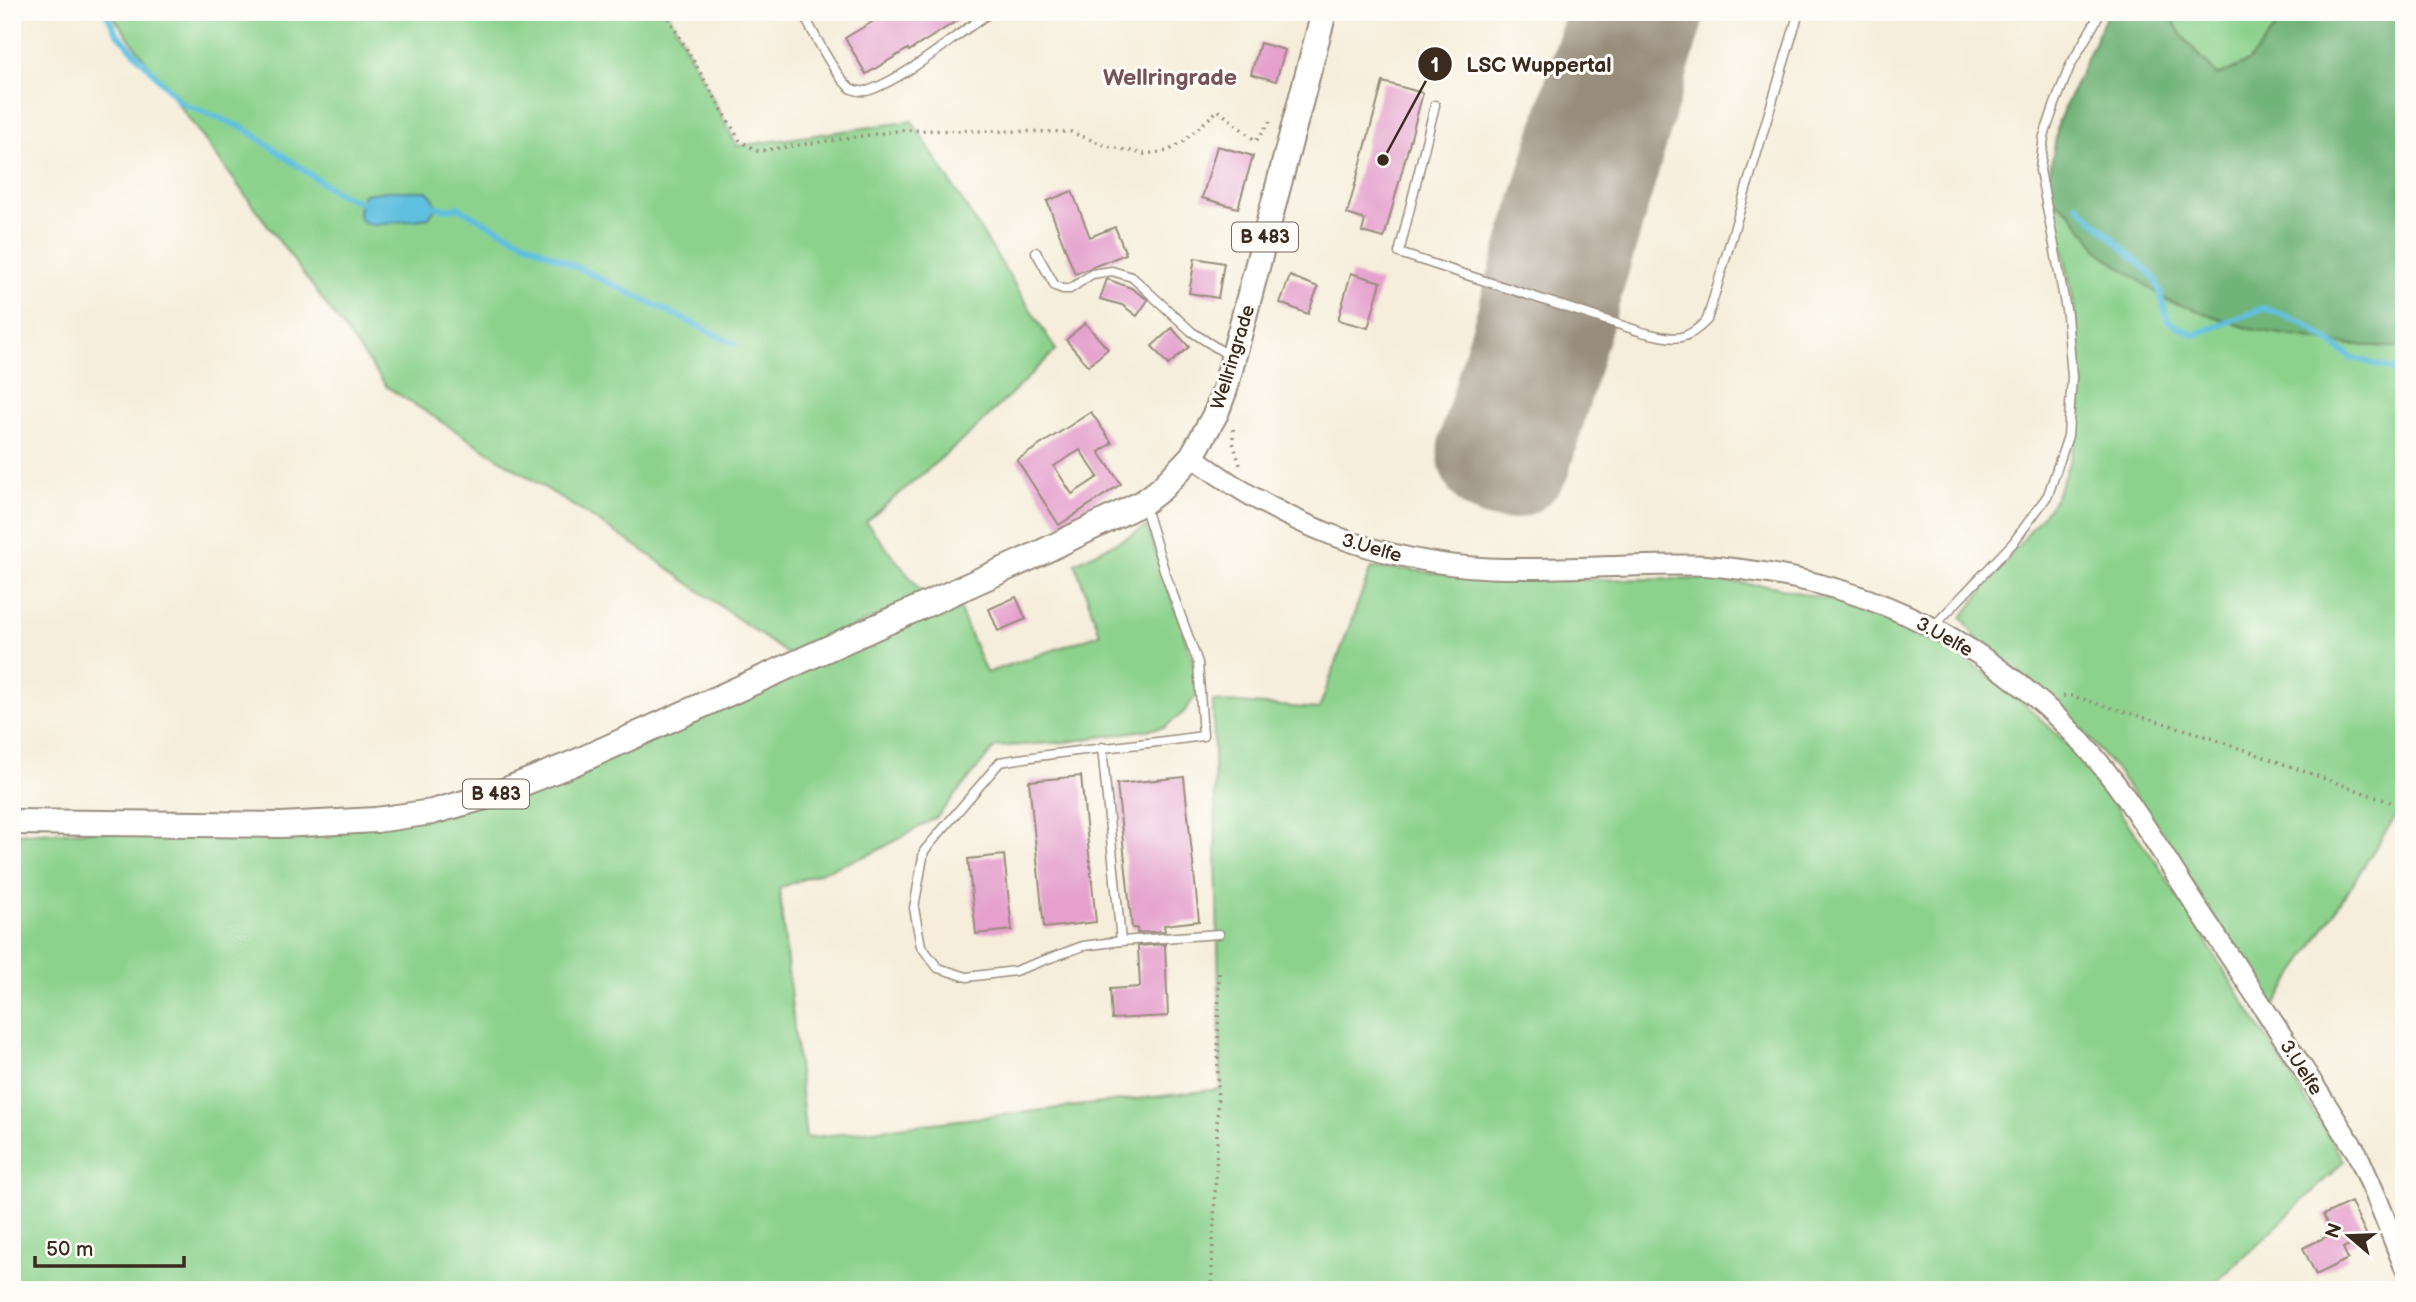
<svg xmlns="http://www.w3.org/2000/svg" width="2416" height="1302" font-family="'Balsamiq Sans',sans-serif">
  <style>
    .green { fill: #8cd28d; stroke: #647e56; stroke-width: 2 }
    .forest { fill: #71b478; stroke: #566f4b; stroke-width: 2 }
    .water { fill: #60c0df; stroke: #4e757e; stroke-width: 2 }
    .lines { fill: none; stroke-linecap: round; stroke-linejoin: round }
    .stream { stroke: #60c0df; stroke-width: 6 }
    .runway { stroke: #988c7c; stroke-width: 135 }
    .building { fill: #e5a0cd; fill-rule: evenodd }
    .service-casing { stroke: #988c7c; stroke-width: 11 }
    .tertiary-casing { stroke: #988c7c; stroke-width: 23 }
    .primary-casing { stroke: #988c7c; stroke-width: 28 }
    .path { stroke: #988c7c; stroke-width: 3.5; stroke-dasharray: 2 5; stroke-linecap: butt }
    .service { stroke: #fff; stroke-width: 8 }
    .tertiary { stroke: #fff; stroke-width: 19 }
    .primary { stroke: #fff; stroke-width: 24 }
    .labels { text-anchor: middle; stroke-width: 6; stroke-linejoin: round; paint-order: stroke }
    .shield { fill: #fdfcf7; stroke: #75695f; stroke-width: 2 }
    .shield-label { font-size: 18px; font-weight: bold; fill: #3b2a1e }
    .street-label { font-size: 19px; fill: #3b2a1e; stroke: #fdfcf7 }
    .quarter-label { font-size: 23px; font-weight: bold; fill: #76535b; stroke: #fdfcf7 }
    .leader { fill: none; stroke: #3b2a1e; stroke-width: 2.5 }
    .callout-dot { fill: #3b2a1e; stroke: #fdfcf7; stroke-width: 2.5 }
    .mark-label { font-size: 21px; text-anchor: middle; font-weight: bold; fill: #fff }
    .callout-label { font-size: 21px; text-anchor: middle; font-weight: bold; fill: #3b2a1e; stroke: #fdfcf7; stroke-width: 6; stroke-linejoin: round; paint-order: stroke }
  </style>
  <rect width="100%" height="100%" fill="#fdfcf7"/>
  <filter id="ink" filterUnits="userSpaceOnUse"><feTurbulence type="fractalNoise" baseFrequency=".0143" numOctaves="2"/><feDisplacementMap in="SourceGraphic" scale="14" xChannelSelector="R" yChannelSelector="G"/><feConvolveMatrix kernelMatrix="1 2 1 2 8 2 1 2 1" color-interpolation-filters="sRGB"/></filter>
  <filter id="wash" filterUnits="userSpaceOnUse"><feTurbulence type="fractalNoise" baseFrequency=".00686" numOctaves="4" result="noise"/><feDisplacementMap in="SourceGraphic" scale="28" xChannelSelector="R" yChannelSelector="G"/><feGaussianBlur stdDeviation="1.57" result="paint"/><feColorMatrix in="noise" values="0 0 0 0 0 0 0 0 0 0 0 0 0 0 0 0 0 1.4 0 .05"/><feComposite in="paint" operator="in"/></filter>
  <g filter="url(#wash)">
    <rect width="100%" height="100%" fill="#f6eedb"/>
    <!-- green -->
    <path class="green" d="M110,12H668L737,146L912,121L1056,350L974,430L866,522L924,595L790,656L641,549L387,387Z
      M2168,12H2288L2248,62L2218,76L2182,36Z
      M2051,198L2070,212L2102,254L2343,344L2404,348V815L2397,814L2274,1006L2120,775L2083,731L2056,703L1976,639L1962,617L2052,503C2105,404 2074,301 2051,198Z
      M1147,527L1194,664L1198,693L1184,712L1165,727L1066,742L995,747L937,817L873,853L779,888L806,1138L1221,1089L1213,701L1319,709L1371,568L1412,570L1487,580L1695,579L1772,586L1847,604L1957,653L2018,698L2075,751L2156,862L2344,1161L2253,1249L2207,1290H12V834L431,817L955,598L986,673L1100,634L1075,563Z"/>
    <!-- forest -->
    <path class="forest" d="M2108,12H2168L2182,36L2218,76L2248,62L2288,12H2404V348L2343,344L2250,329L2167,300L2102,254L2070,212L2051,198L2049,176L2059,120Z"/>
    <!-- water -->
    <path class="water" d="M386,191H427L434,199L436,207L429,218L374,225L363,222L359,217L360,202L365,194Z"/>
    <g class="lines">
      <!-- stream -->
      <path class="stream" d="M105,12L117,33L181,103L244,128L337,193L360,202
        M2076,204L2156,279L2168,321L2194,335L2264,308L2302,322L2351,357L2404,373
        M436,207L447,209L458,207L484,222L735,344"/>
      <!-- runway -->
      <path class="runway" d="M1505,452L1636,12"/>
    </g>
    <g id="blocks">
      <!-- building -->
      <path class="building" d="M889,12H971L909,51L908,49L866,74L845,38Z
        M1260,43L1285,50L1276,81L1251,74Z
        M1383,82L1423,93L1384,238L1362,232L1365,220L1347,214Z
        M1217,146L1253,156L1238,208L1202,198Z
        M1072,191L1090,237L1115,227L1126,254L1075,274L1047,201Z
        M1195,258L1224,263L1218,298L1189,293Z
        M1351,273L1381,282L1368,328L1338,320Z
        M1290,276L1318,287L1308,314L1280,303Z
        M1107,279L1131,288L1148,300L1137,316L1122,305L1100,299Z
        M1085,323L1108,349L1088,366L1066,340Z
        M1172,328L1189,347L1168,365L1152,346Z
        M1091,412L1112,443L1099,452L1121,484L1059,525L1017,460ZM1080,450L1098,477L1072,494L1054,466Z
        M1016,597L1026,619L998,631L989,609Z
        M1081,776L1096,922L1044,928L1029,781Z
        M1184,777L1199,921L1164,925L1165,931L1137,933V928H1132L1117,784Z
        M1004,855L1012,930L976,934L968,859Z
        M1165,944L1168,1016L1112,1019L1110,989L1140,987L1138,946Z
        M2351,1202L2367,1236L2343,1248L2348,1259L2316,1275L2303,1248L2332,1234L2323,1215Z"/>
    </g>
  </g>
  <g filter="url(#ink)">
    <use href="#blocks" fill-opacity="0" stroke="#988c7c" stroke-width="2"/>
    <g class="lines">
      <defs>
        <path id="service" d="M802,12C813,31 836,79 852,89C859,92 866,92 873,89C916,71 952,37 991,12
          M1435,105L1399,253L1642,332C1673,339 1684,344 1707,320L1799,12
          M1036,252L1055,286L1063,289H1070L1092,274L1112,271L1132,277L1192,332L1231,357
          M1933,627L2013,543L2048,495L2068,436L2072,377L2067,315L2040,170L2044,136L2055,104L2070,66L2101,12
          M1102,747L1121,941L1083,946L1015,971L967,977L938,968L921,946L914,908L924,851L1000,762C1068,750 1135,746 1203,736L1198,663L1165,573L1144,504
          M1121,941L1219,934"/>
        <path id="tertiary" d="M1192,456C1278,522 1380,563 1489,568C1558,571 1626,564 1694,565C1711,565 1729,568 1745,570C1896,589 2025,663 2116,784C2145,823 2170,866 2197,907C2251,988 2305,1070 2357,1153L2376,1196L2404,1266"/>
        <path id="primary" d="M12,822L281,825L376,820L432,812L496,794L574,763L1036,555L1144,502L1161,489L1192,456L1216,413L1225,389L1324,12"/>
      </defs>
      <!-- service casing -->
      <use href="#service" class="service-casing"/>
      <!-- tertiary casing -->
      <use href="#tertiary" class="tertiary-casing"/>
      <!-- primary casing -->
      <use href="#primary" class="primary-casing"/>
      <!-- path -->
      <path class="path" d="M665,12L740,141L758,151L903,130L1071,132L1107,146L1144,154L1168,151L1184,141L1218,110L1256,141L1271,120
        M1233,429V442L1240,465
        M2063,696H2072L2197,733L2404,807
        M1211,1290L1217,1146L1219,973"/>
      <!-- service -->
      <use href="#service" class="service"/>
      <!-- tertiary -->
      <use href="#tertiary" class="tertiary"/>
      <!-- primary -->
      <use href="#primary" class="primary"/>
    </g>
  </g>
  <g class="labels">
    <!-- shield labels -->
    <g class="shield">
      <rect x="1232" y="222.5" width="66" height="29" rx="5"/>
      <rect x="463" y="779.5" width="66" height="29" rx="5"/>
    </g>
    <g class="shield-label">
      <text x="1265" y="243">B 483</text>
      <text x="496" y="800">B 483</text>
    </g>
    <!-- street labels -->
    <g class="street-label">
      <text transform="translate(1232 357) rotate(-73)" y="7">Wellringrade</text>
      <text transform="translate(1372 547) rotate(16)" y="7">3.Uelfe</text>
      <text transform="translate(1945 636) rotate(29)" y="7">3.Uelfe</text>
      <text transform="translate(2302 1067) rotate(57)" y="7">3.Uelfe</text>
    </g>
    <!-- quarter labels -->
    <g class="quarter-label">
      <text x="1170" y="85">Wellringrade</text>
    </g>
  </g>
  <!-- callouts -->
  <path class="leader" d="M1383 160L1435 64"/>
  <g class="callout-dot">
    <circle cx="1383" cy="160" r="7"/>
    <circle cx="1435" cy="64" r="18"/>
  </g>
  <g class="mark-label">
    <text x="1435" y="72">1</text>
  </g>
  <g class="callout-label">
    <text x="1539" y="72">LSC Wuppertal</text>
  </g>
  <!-- margin -->
  <rect width="2416" height="1302" fill="none" stroke="#fdfcf7" stroke-width="42"/>
  <!-- north arrow -->
  <g transform="translate(2349 1236) rotate(289)" stroke="#fdfcf7" stroke-width="5" paint-order="stroke">
  <path d="M0-5L12 26L0 18L-12 26Z" fill="#3b2a1e"/>
  <text y="-10" font-size="19" font-weight="bold" text-anchor="middle" fill="#3b2a1e">N</text>
  </g>
  <!-- scale -->
  <path d="M35 1256v10h149v-10" fill="none" stroke="#3b2a1e" stroke-width="3.5"/>
  <text x="46" y="1256" font-size="21" fill="#3b2a1e" stroke="#fdfcf7" stroke-width="5" paint-order="stroke">50 m</text>
</svg>
